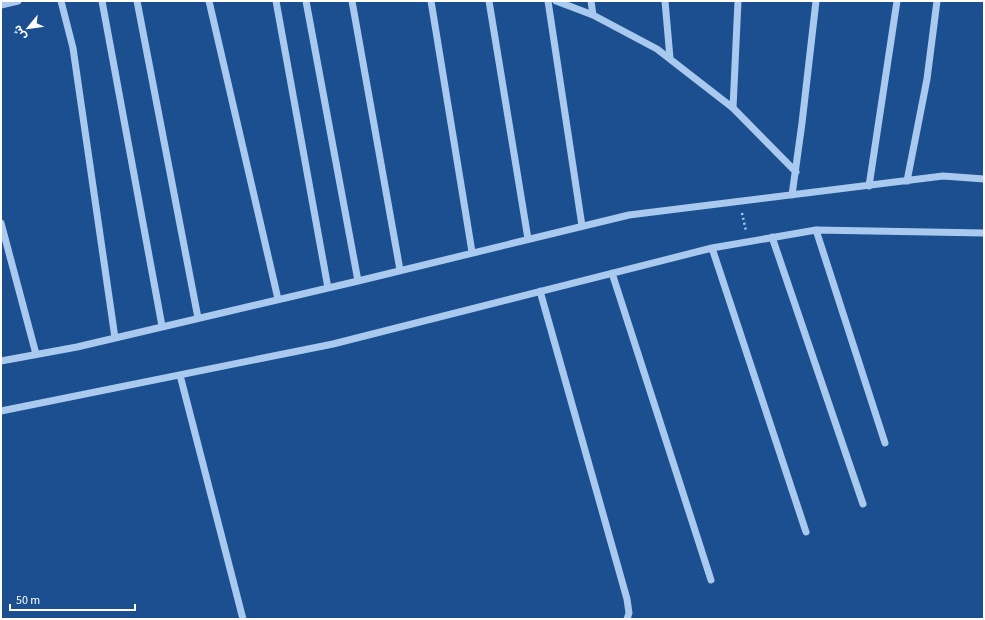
<svg xmlns="http://www.w3.org/2000/svg" width="985" height="620" font-family="'Source Sans 3','Noto Sans Arabic',sans-serif">
  <style>
    .lines { fill: none; stroke-linecap: round; stroke-linejoin: round }
    .path { stroke: #a9c9ee; stroke-width: 2.5; stroke-dasharray: 2 3; stroke-linecap: butt }
    .minor { stroke: #a9c9ee; stroke-width: 7 }
  </style>
  <rect width="100%" height="100%" fill="#1b4f8f"/>
  <g class="lines">
    <!-- path -->
    <path class="path" d="M742,213L746,231"/>
    <!-- minor -->
    <path class="minor" d="M61,1L73,48L115,338
      M102,1L162,326
      M137,1L198,318
      M209,1L278,299
      M276,1L328,288
      M306,1L358,281
      M352,1L400,270
      M431,1L472,252
      M489,1L528,239
      M548,1L582,226
      M556,1L593,15L657,49L733,108L796,172
      M591,1L593,15
      M665,1L670,58
      M1,5L18,1
      M733,108L738,1
      M907,181L927,79L937,1
      M869,186L897,1
      M792,195L802,123L816,1
      M1,223L36,354
      M816,230L885,443
      M772,237L863,504
      M712,248L806,532
      M612,273L711,580
      M540,291L627,599L629,613L627,619
      M1,361L77,347L358,281L629,215L943,176L984,179
      M180,375L243,619
      M1,411L333,344L712,248L816,230L984,233"/>
  </g>
  <!-- border -->
  <rect width="985" height="620" fill="none" stroke="#ffffff" stroke-width="4"/>
  <!-- north arrow -->
  <g transform="translate(28 28) rotate(241)" stroke="#1b4f8f" stroke-width="3" paint-order="stroke">
  <path d="M0-3L7 15L0 10L-7 15Z" fill="#ffffff"/>
  <text y="-6" font-size="11" font-weight="bold" text-anchor="middle" fill="#ffffff">ش</text>
  </g>
  <!-- scale -->
  <path d="M10 604v6h125v-6" fill="none" stroke="#ffffff" stroke-width="2"/>
  <text x="16" y="604" font-size="12" fill="#ffffff" stroke="#1b4f8f" stroke-width="3" paint-order="stroke">50 m</text>
</svg>
